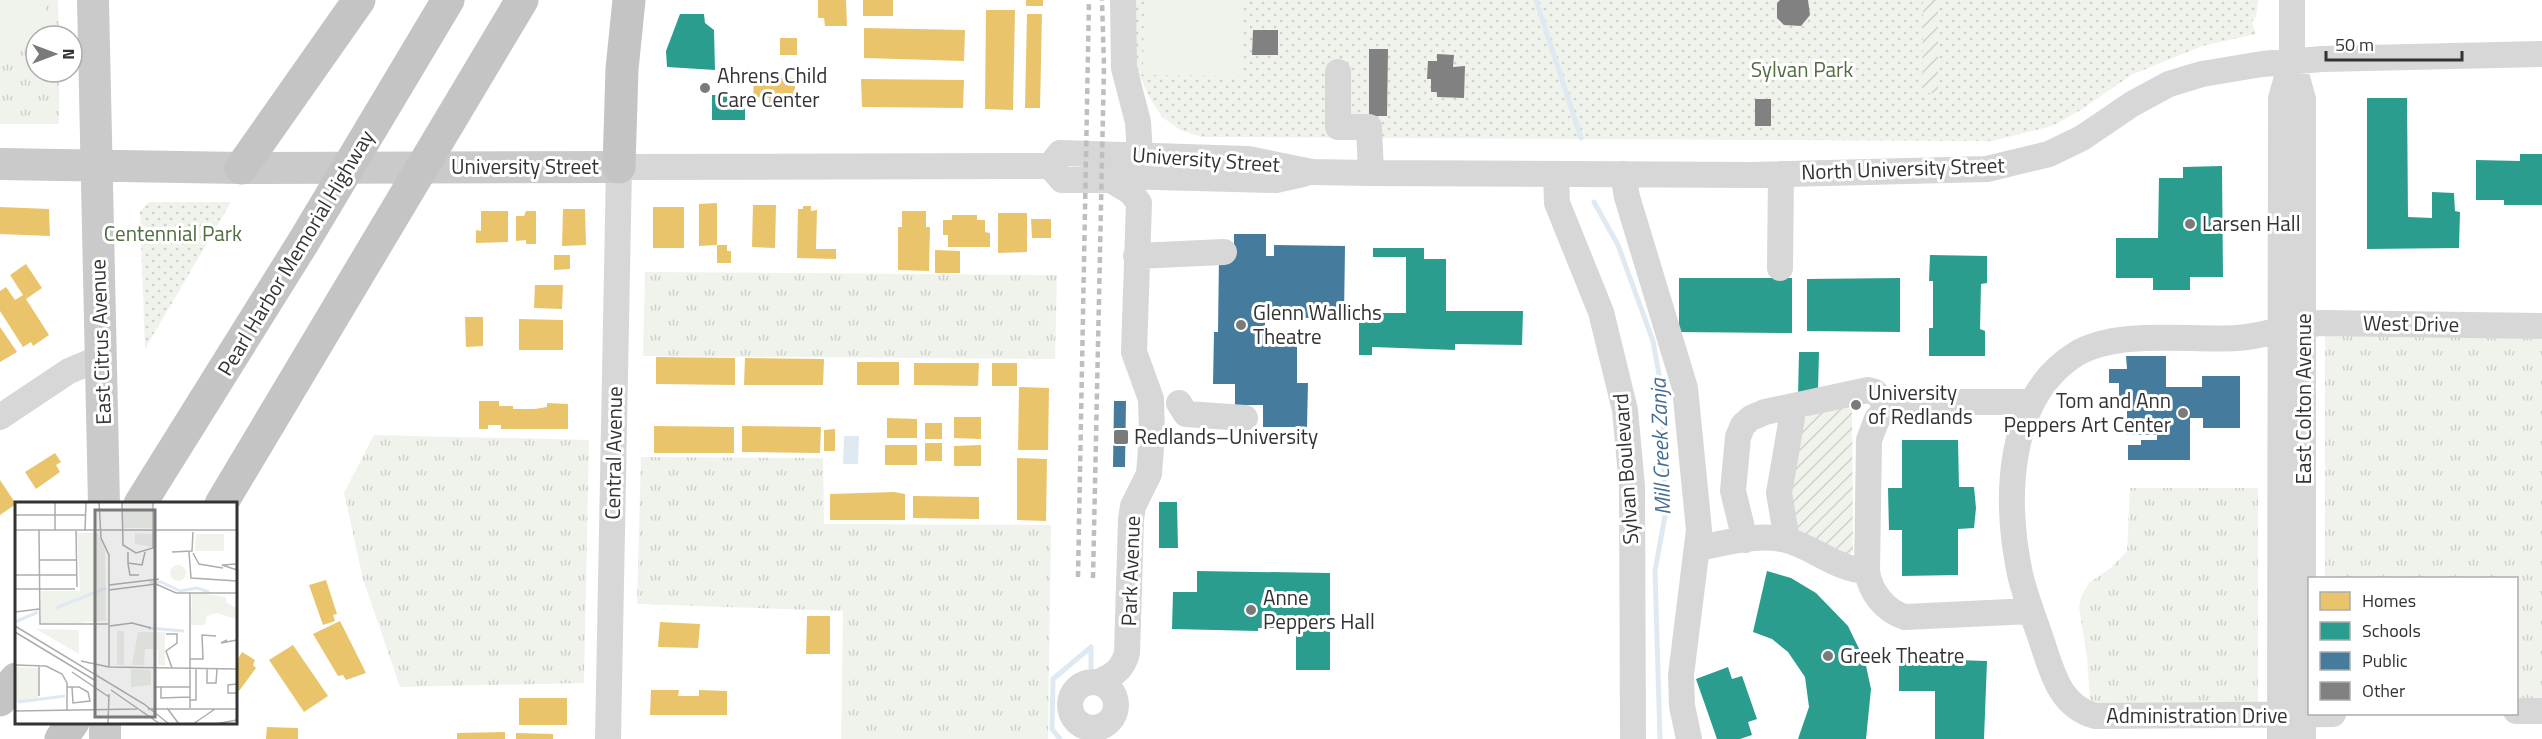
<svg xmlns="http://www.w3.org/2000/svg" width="2542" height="739" font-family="'Titillium Web',sans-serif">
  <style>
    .grass { fill: url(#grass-tufts) }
    .park { fill: url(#park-dots) }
    .garden { fill: url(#garden-furrows) }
    .pitch { fill: #eff3ec }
    .water { fill: #dfe9f2 }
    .homes { fill: #e9c46a }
    .schools { fill: #2a9d8f }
    .public { fill: #457b9d }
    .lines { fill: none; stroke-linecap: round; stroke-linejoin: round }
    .stream { stroke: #dfe9f2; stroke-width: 5 }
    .building { fill: #818181 }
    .minor { stroke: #d7d7d7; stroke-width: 26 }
    .major { stroke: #cacaca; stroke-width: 32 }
    .highway { stroke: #c4c4c4; stroke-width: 33 }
    .rail { stroke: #bebebe; stroke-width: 4.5; stroke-dasharray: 6 4.5; stroke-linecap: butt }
    .poi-dot { fill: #7a7a7a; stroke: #fff; stroke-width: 2 }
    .labels { text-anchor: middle; stroke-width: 6; stroke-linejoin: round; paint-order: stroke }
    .park-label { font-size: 21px; fill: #526d42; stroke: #fff }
    .poi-label { font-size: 21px; fill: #333; stroke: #fff; text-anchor: start }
    .street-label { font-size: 21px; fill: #333; stroke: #fff }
    .water-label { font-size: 22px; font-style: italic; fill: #456d91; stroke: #fff }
    .inset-river { fill: none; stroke: #dfe9f2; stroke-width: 3 }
    .inset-road { fill: none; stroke: #adadad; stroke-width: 1.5 }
    .view { fill: #7a7a7a; fill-opacity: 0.15; stroke: #7a7a7a; stroke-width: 3 }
    .inset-edge { fill: none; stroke: #333; stroke-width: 3 }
  </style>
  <defs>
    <pattern id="grass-tufts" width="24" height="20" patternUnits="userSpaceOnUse" patternTransform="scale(1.5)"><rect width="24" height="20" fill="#eff3ec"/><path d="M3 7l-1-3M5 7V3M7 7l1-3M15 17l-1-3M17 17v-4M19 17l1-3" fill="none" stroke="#cdd1cb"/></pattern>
    <pattern id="park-dots" width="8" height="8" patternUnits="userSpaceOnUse" patternTransform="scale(1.5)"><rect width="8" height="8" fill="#eff3ec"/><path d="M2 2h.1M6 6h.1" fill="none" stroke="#cdd1cb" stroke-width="1.8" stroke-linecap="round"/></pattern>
    <pattern id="garden-furrows" width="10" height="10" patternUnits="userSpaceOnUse" patternTransform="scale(1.5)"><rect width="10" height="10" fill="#eff3ec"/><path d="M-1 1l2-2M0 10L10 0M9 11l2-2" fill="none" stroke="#cdd1cb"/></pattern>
  </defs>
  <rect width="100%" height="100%" fill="#fff"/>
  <!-- grass -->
  <path class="grass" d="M0,0H58L59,36H36V72H59V124H0Z
    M645,272L1057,275L1055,359L643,356Z
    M2325,334L2542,335V702H2517L2516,578H2325Z
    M374,435L589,440L584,683L400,687L363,579L344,493Z
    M641,457L823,458L824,524L1051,525L1048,739H841L843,611L637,604Z
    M2130,488H2258V703L2095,704L2090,700L2087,657L2079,607L2081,597L2089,583L2112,567L2127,551Z"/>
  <!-- park -->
  <path class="park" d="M1136,0H2258L2256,17L2252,22L2256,34L2202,46L2131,75L2081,110L2052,126L1992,141L1202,137L1180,130L1162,117L1150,98L1135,66Z
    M149,202H231L145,349L140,211Z"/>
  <!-- garden -->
  <path class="garden" d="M1923,0H1938V93H1922Z
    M1852,406L1853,552L1843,559C1829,551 1811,544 1800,532C1780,509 1797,451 1801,423L1808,416Z"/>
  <!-- pitch -->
  <path class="pitch" d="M0,0H43L50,22L0,54Z
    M1144,0H1243L1242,76L1143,75Z"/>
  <!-- water -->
  <path class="water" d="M844,436H859L858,464H843Z"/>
  <!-- homes -->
  <path class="homes" d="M818,0H846L847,26H825L824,18H818Z
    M863,0H893V16H863Z
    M1026,0H1043V6H1026Z
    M986,10H1015L1013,110L985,109Z
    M1027,14H1042L1040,108H1025Z
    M864,28L965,30L964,61L864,58Z
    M780,38H797V55H780Z
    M754,77L795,78V99L785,98V103H769V98L753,97Z
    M861,79L964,80L963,108L862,107Z
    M717,203V245H727V251H731V263H717V245L699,246V204Z
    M753,205H776L775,248L752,247Z
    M803,206H811V211L817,210L816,249H836V259L797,258L798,209H803Z
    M0,207L49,209L50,236L0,234Z
    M653,207H684V248H653Z
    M563,209H585L586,245L562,246Z
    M481,211H508V242L476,243V230L481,231Z
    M526,211H536V244H526V240L516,241V216H524Z
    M902,211H926V227H930L929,271L898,270V227H902Z
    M998,213H1027V252L998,253Z
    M952,215H977V220H985V232L990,233V247H948V235H943V220H952Z
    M1031,219H1051V238H1032Z
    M935,250L960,251V273H935Z
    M554,255H570V269L554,270Z
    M26,264L42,288L26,299L49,335L33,346L31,342L23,347L0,311V291L6,287L15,300L23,295L10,275Z
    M535,285H563L562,309L534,308Z
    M465,317H483V346L466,347Z
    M519,319L563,320V350H519Z
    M0,327L17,352L0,362Z
    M656,357L735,358V385L656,384Z
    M745,358L824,359L823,385H744Z
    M857,362H899V385H857Z
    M914,363H979L978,386L914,385Z
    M992,363H1017V386H992Z
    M1019,387L1049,388L1048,450H1018Z
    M479,401H499V406H513V409H535L547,407V403L568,404V429H501V425H488V429H479Z
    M954,417H981V439L954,438Z
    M887,418L917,419V438H887Z
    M925,423H942V439H925Z
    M654,426L734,427V453H654Z
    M742,426L821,427L820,453L742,452Z
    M835,429V451H824V430Z
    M925,443H942V461H925Z
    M885,445H917V465H885Z
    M981,445V466H954V446Z
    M55,453L61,462L56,465L60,472L36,489L25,472Z
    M1017,458L1047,459L1046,521L1017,520Z
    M0,480L16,504L0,515Z
    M894,492L905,494V520H830V494Z
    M913,496L979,497V519L913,518Z
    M326,580L337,614L333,615L335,621L323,625L309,585Z
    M807,616H830V654H806Z
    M340,621L366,673L346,680L343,675L338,676L313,634Z
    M660,622L700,624L698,648L658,647Z
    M293,645L328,696L304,712L269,660Z
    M242,652L255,660L253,665L256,668L239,691L236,689V662Z
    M651,690H679L678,696H699V690L727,691V715H650Z
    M519,698H567V725H519Z
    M267,727L298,728V739H266Z
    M505,732V739H457V733Z
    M516,733L553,734V739H516Z"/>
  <!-- schools -->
  <path class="schools" d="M680,14H704L705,23L714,30L715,70L667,67L666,51Z
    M718,72H739V81L718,80Z
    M712,95H745V120H712Z
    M2367,98H2407L2408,217L2432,218V192L2454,193L2455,211L2460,212L2459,248L2367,249Z
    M2520,154H2542V205H2504V200H2476V160L2520,161Z
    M2222,166L2223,277H2190V290H2153V278H2116V238H2158L2159,178H2183V167Z
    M1373,248H1424V259H1446V311H1523L1522,345L1455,344V350L1372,347V355H1359V313H1406V257H1373Z
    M1930,255L1987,256V283L1981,284L1980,329L1985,331V356H1929V328H1933V281H1929Z
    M1679,278H1792V333L1679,332Z
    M1900,278V332L1807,331V279Z
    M1799,352H1819L1818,391L1798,397Z
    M1902,440H1958L1959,487H1974L1976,508L1974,528L1958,529V575L1902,576V530H1889L1888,488H1902Z
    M1159,502H1177L1178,548H1159Z
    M1197,571L1330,573V670H1296V628H1258V631L1172,629L1173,592H1197Z
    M1767,571L1791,578L1816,593L1848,626L1865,661L1871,689L1866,739H1798L1809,707L1805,677L1788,652L1772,639L1753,632Z
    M1955,660L1987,661L1984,739H1935V691H1899V661Z
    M1728,667L1732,679L1742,676L1757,719L1748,722L1752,735L1740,739H1717L1696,679Z"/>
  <!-- public -->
  <path class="public" d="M1234,234H1266V256H1274V245L1345,246L1344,318H1274V307H1265V336L1297,337V383H1308L1307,427H1263V405H1235V384H1213L1214,332H1218L1219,257H1234Z
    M2126,356H2166V387H2202V376H2240V428H2203V418H2190V460H2128V445H2141V440H2157V435H2127V408H2109V396H2119V383H2109V369H2127Z
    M1114,401H1126L1125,467H1113Z"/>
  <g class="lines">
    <!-- stream -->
    <path class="stream" d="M1536,0L1581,138
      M1594,202L1618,245L1653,341L1662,391L1665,516L1655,571L1660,739
      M1091,667V650
      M1060,739L1052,729L1053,679L1091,647"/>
  </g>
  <!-- building -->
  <path class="building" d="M1780,0H1808L1810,15L1801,26L1784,25L1777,18V3Z
    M1253,30H1278V55H1252Z
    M1369,49H1388L1387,116H1369Z
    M1437,54L1454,55L1453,67L1465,66L1464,98L1437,97V92H1431V79H1427L1428,61H1437Z
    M1755,99H1771V126H1755Z"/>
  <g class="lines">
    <!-- minor -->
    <path class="minor" d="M1123,0L1124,68L1138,122L1140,154
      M2292,60L2303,99V739
      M1338,72V127H1369L1371,173
      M1050,166L1060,153L1248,159L1312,172L1371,173L1752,175L1987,169L2049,154L2082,138L2132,104L2169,84L2202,74L2262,64L2322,59L2542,54
      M1556,174L1557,203L1601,312L1625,410L1632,486L1633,739
      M1623,174L1627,197L1685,388L1699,530L1681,675L1682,706L1689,739
      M1136,256L1224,252
      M1780,268L1781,174
      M1179,403L1186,414L1245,418
      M0,417L69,371L102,357
      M1745,540L1733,491L1738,437L1743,425L1751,418L1765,412L1868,390L1875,392L1888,406
      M1787,540L1779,493L1794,406
      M1699,548C1726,543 1758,533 1786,540C1814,547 1835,569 1867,571
      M2031,611L1905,617C1885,611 1870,592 1867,571L1869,440L1877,419L1888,406L1906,402H2032
      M1070 705a23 23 0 1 1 46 0a23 23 0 1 1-46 0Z
      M1098,682C1113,676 1123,669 1127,653L1131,519L1133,506L1149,474L1152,435L1151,399L1134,352L1139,203L1131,192L1111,180
      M2516,711H2542
      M2333,714L2095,716C2059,706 2052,671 2041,639C2034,618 2025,596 2020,574C2005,503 2005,398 2076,354C2117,329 2189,341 2237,338C2266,336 2292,325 2321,323L2542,326
      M608,739L619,167L1042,166H1050L1062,180H1111L1118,176L1276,180L1303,174
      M2280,739L2281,98L2292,60V0"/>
    <!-- major -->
    <path class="major" d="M93,0L104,504
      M0,164L241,168L619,167
      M105,722V739"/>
    <!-- highway -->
    <path class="highway" d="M619,167L622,69L629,0
      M241,168L359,0
      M140,504L304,241L448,0
      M221,504L522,0
      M0,700L16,679
      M61,739L73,722"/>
    <!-- rail -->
    <path class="rail" d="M1078,577L1089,0
      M1093,578L1104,66L1102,0"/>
  </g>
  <!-- markers -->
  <g class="poi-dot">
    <circle cx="705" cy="88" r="6"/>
    <circle cx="2190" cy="224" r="6"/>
    <circle cx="1241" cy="325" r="6"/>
    <circle cx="1856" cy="405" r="6"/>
    <circle cx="2183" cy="413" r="6"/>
    <rect x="1113" y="429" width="16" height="16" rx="3"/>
    <circle cx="1251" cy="610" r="6"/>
    <circle cx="1828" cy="656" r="6"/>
  </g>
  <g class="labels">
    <!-- park labels -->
    <g class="park-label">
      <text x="1802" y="77">Sylvan Park</text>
      <text x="173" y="241">Centennial Park</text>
    </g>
    <!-- poi labels -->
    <g class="poi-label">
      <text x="717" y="83">Ahrens Child<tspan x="717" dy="24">Care Center</tspan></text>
      <text x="2202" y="231">Larsen Hall</text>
      <text x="1253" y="320">Glenn Wallichs<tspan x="1253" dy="24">Theatre</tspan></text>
      <text x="1868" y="400">University<tspan x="1868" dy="24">of Redlands</tspan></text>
      <text x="2171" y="408" text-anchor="end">Tom and Ann<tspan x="2171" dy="24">Peppers Art Center</tspan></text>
      <text x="1134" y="444">Redlands–University</text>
      <text x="1263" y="605">Anne<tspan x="1263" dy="24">Peppers Hall</tspan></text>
      <text x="1840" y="663">Greek Theatre</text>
    </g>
    <!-- street labels -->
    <g class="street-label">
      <text transform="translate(1206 160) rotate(4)" y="7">University Street</text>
      <text x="525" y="174">University Street</text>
      <text transform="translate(1903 169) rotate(-2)" y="7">North University Street</text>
      <text transform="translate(296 253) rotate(-59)" y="7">Pearl Harbor Memorial Highway</text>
      <text transform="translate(2411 324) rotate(1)" y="7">West Drive</text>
      <text transform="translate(101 342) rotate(-92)" y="7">East Citrus Avenue</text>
      <text transform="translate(2304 399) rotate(-90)" y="7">East Colton Avenue</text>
      <text transform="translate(614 453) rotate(-89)" y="7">Central Avenue</text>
      <text transform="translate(1626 469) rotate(-94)" y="7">Sylvan Boulevard</text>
      <text transform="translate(1131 571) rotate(-88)" y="7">Park Avenue</text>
      <text x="2197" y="723">Administration Drive</text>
    </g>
    <!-- water labels -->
    <g class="water-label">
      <text transform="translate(1660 447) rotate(-92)" y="8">Mill Creek Zanja</text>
    </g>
  </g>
  <!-- overview -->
  <g transform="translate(15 502)">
    <rect width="222" height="222" fill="#fff"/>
    <path d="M107,0H137V26H107ZM120,31L138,32L137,45L120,42ZM184,91L211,95V100L221,106V117L202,111L192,114L190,123H176L177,92ZM21,127L64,128V152ZM102,129H109V163H102ZM123,130H150V164L143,163V147H130L129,163H117ZM116,167L136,168V183L116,185Z" fill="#eff3ec"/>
    <path d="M62,31H83L90,48L91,119L26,122V89H65Z" fill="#eff3ec"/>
    <path d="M209,32V49H180L181,32ZM155 71a8 8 0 1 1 16 0a8 8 0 1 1-16 0ZM59,102H71L68,121H57ZM0,165L23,166V199L0,200Z" fill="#eff3ec"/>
    <path class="inset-river" d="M134,80H146L165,89L182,86L194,90M41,106L91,86M0,120L23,110M133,126L169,129M3,200L50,194"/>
    <path class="inset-road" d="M40,0V28M84,0L86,36L94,53V165L222,167M107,0L108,43L121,51L138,46V0M0,13H70M0,28H222M24,28L25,122H93M61,29L62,85M70,29L71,0M113,50V61L127,63L130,50M157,50L177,49L178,30M174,50L176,76L222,79M178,51L184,62L208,66M24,58H61M113,62L115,73H124M222,62L207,63L222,68M0,73H61M94,83L144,77M0,87H60M94,88L141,82L161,91H222M175,91V206M0,110L24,107M0,124L129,202L154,222M95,124L117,121L136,126M0,130L81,179M151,132H162V141L151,149L157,166M212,138L206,141L222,138M175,157H188L187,133L201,134M66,159L94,165M0,163L31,164L47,172L52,181V208M192,167V181H201L202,167M57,170L94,195M222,182L213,183V191H222M52,185H64L73,190L75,199L58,201L57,185M141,185H175M146,185V196L175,195M96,188L145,222M24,194V163M175,198H181V166M152,206L164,222M133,207H222M0,209L122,207M93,222L94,192M178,222L200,207M200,222L222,218"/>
    <path class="view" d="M80,8H140V215H80Z"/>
    <rect width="222" height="222" class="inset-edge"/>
  </g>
  <!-- legend -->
  <rect x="2308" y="577" width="210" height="138" fill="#ffffff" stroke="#adadad" stroke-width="1.5"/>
  <rect x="2320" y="592" width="30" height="18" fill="#e9c46a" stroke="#adadad" stroke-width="1.5"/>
  <text x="2362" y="607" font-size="18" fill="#333333">Homes</text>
  <rect x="2320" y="622" width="30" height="18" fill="#2a9d8f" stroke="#adadad" stroke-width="1.5"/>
  <text x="2362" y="637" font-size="18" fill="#333333">Schools</text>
  <rect x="2320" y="652" width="30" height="18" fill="#457b9d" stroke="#adadad" stroke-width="1.5"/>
  <text x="2362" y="667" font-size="18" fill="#333333">Public</text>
  <rect x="2320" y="682" width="30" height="18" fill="#818181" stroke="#adadad" stroke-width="1.5"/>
  <text x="2362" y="697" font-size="18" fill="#333333">Other</text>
  <!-- north arrow -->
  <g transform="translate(54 54) rotate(90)"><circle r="28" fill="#ffffff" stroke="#adadad" stroke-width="1.5"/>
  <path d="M0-4.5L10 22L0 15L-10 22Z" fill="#7a7a7a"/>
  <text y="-9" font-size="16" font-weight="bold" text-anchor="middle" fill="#333333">N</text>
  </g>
  <!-- scale -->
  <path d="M2326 51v9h136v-9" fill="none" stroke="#333333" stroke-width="3"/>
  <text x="2335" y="51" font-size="18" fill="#333333" stroke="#ffffff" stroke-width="4.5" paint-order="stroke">50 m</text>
</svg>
